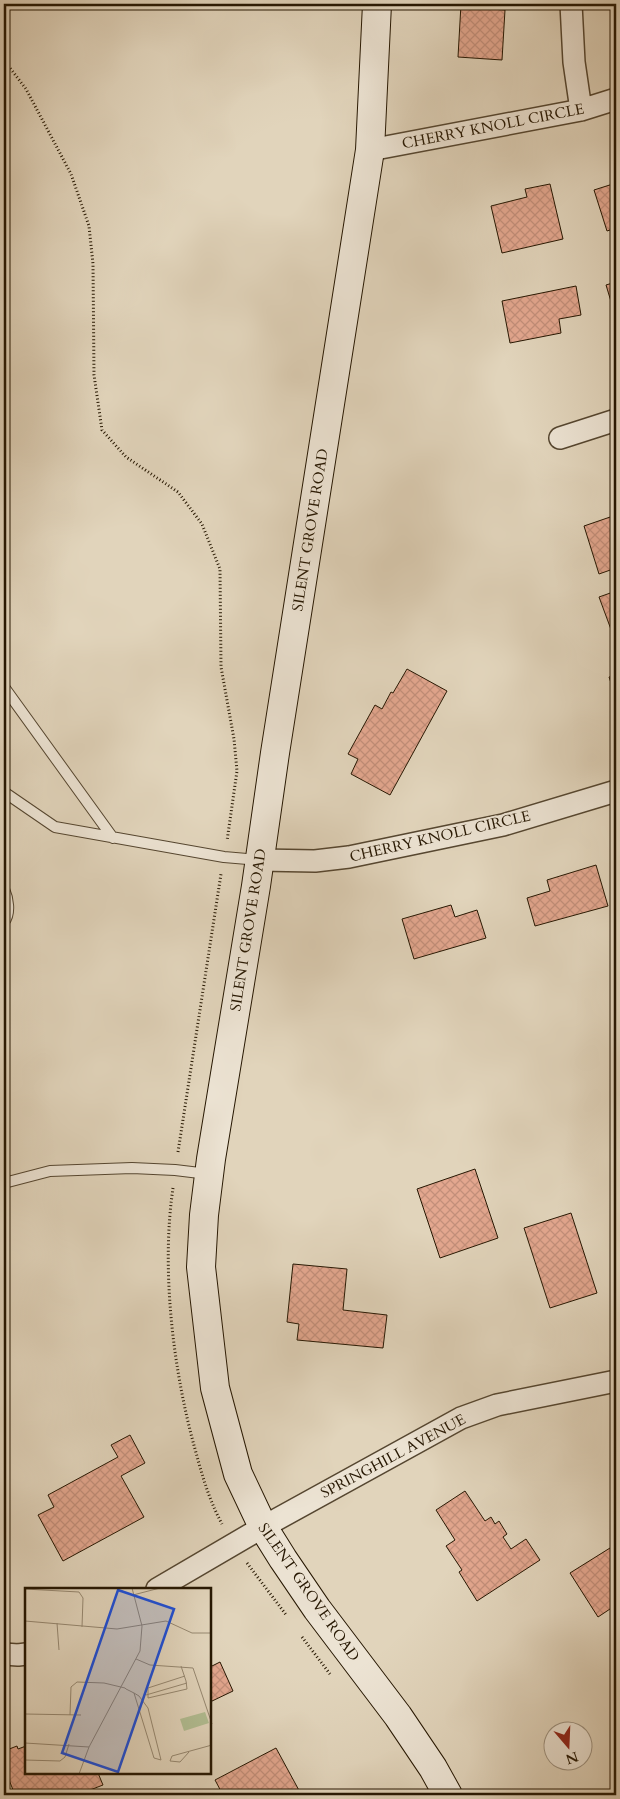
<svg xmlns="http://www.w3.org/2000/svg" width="620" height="1799" font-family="Cardo,serif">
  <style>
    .building { fill: url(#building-cross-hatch); stroke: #261702 }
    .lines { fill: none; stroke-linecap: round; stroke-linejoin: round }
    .lane-casing { stroke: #554630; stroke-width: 12 }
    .street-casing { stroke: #554630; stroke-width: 24 }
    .secondary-casing { stroke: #261702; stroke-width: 30 }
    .path { stroke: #261702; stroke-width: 3; stroke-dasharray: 1 2.5; stroke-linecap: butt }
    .lane { stroke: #ece3d3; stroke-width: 10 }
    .street { stroke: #ece3d3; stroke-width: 21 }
    .secondary { stroke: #ece3d3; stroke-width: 28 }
    .labels { text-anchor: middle; stroke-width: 4; stroke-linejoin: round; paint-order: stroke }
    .street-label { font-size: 15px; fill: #261702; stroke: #ece3d3 }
    .inset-road { fill: none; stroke: #968871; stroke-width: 1 }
    .view { fill: #1d4ed8; fill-opacity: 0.15; stroke: #1d4ed8; stroke-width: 2.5 }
    .inset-edge { fill: none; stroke: #261702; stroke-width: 2.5 }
  </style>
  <defs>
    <pattern id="building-cross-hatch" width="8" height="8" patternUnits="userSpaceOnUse" patternTransform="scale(1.25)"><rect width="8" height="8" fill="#e3a78f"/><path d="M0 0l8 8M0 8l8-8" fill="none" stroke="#c38f7a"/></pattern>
  </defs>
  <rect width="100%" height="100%" fill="#e1d4bb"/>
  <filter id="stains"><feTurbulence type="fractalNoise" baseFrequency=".004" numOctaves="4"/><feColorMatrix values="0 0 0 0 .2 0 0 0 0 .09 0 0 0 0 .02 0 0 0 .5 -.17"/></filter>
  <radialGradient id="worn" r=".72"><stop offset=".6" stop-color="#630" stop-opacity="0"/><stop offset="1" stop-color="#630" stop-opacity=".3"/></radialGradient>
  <!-- building -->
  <path class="building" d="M461,4H491V9L505,10L502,60L458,57Z
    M616,183V228L607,231L594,190Z
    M550,184L563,239L502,253L491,206L527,197L525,189Z
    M616,282V318L606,285Z
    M576,286L581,315L559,319L561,333L510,343L502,301Z
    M616,515V568L599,574L584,526Z
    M616,591V643L599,597Z
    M407,669L447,691L390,795L351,774L358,759L348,754L375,705L382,709L391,692L393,693Z
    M616,675V698L609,677Z
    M596,865L608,906L535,926L527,898L550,891L547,880Z
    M451,905L455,917L477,910L486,938L414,959L402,919Z
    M475,1169L498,1238L440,1258L417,1189Z
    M571,1213L597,1293L550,1308L524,1228Z
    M293,1264L347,1269L343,1310L387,1315L383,1348L297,1340L299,1324L287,1322Z
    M130,1435L145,1463L121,1476L144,1517L63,1561L38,1515L54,1507L48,1495L118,1457L111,1445Z
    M465,1491L485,1521L491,1517L495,1524L499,1521L507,1534L503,1537L511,1549L526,1539L540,1560L477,1601L459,1572L462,1570L446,1546L455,1540L436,1510Z
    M610,1548L616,1558V1605L598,1617L570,1573Z
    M220,1662L233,1691L210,1702V1667Z
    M17,1746L18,1749L26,1746V1773H98L103,1785L77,1795H15L4,1767V1751Z
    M276,1748L301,1794L223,1795L215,1780Z"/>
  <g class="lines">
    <defs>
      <path id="lane" d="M4,687L113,838
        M4,792L55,827L224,857L259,860
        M4,889C8,898 11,913 4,922
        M4,1183L50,1171L132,1168L175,1170L208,1174"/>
      <path id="street" d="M571,4L574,62L581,110
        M370,150L581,110L616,99
        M560,438L616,420
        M260,860L315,861L349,857L503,825L616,791
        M157,1589L263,1527L461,1418L497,1405L616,1381
        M4,1654L18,1655L26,1654"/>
      <path id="secondary" d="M377,4L370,150L275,753L256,886L211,1159L204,1215L201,1267L215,1388L238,1474L263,1527L283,1559L317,1609L398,1716L433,1768L448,1795"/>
    </defs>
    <!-- lane casing -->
    <use href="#lane" class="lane-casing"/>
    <!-- street casing -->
    <use href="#street" class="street-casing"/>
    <!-- secondary casing -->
    <use href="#secondary" class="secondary-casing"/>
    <!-- path -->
    <path class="path" d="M4,60L26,89L71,174L89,226L93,264L94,375L102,430L126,457L178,492L202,524L220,569L221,667L234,739L237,771L227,841
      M178,1152L221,874
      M173,1188C161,1269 173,1370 195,1449C202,1475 209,1500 222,1524
      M247,1563L287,1616
      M302,1637L330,1674"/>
    <!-- lane -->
    <use href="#lane" class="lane"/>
    <!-- street -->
    <use href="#street" class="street"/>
    <!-- secondary -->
    <use href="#secondary" class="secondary"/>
  </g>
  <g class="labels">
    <!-- street labels -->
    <g class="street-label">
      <text transform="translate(493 126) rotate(-11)" y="5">CHERRY KNOLL CIRCLE</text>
      <text transform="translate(310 530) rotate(-81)" y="5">SILENT GROVE ROAD</text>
      <text transform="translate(440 836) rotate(-13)" y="5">CHERRY KNOLL CIRCLE</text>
      <text transform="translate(248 930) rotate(-81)" y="5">SILENT GROVE ROAD</text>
      <text transform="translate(393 1456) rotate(-28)" y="5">SPRINGHILL AVENUE</text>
      <text transform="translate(309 1592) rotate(55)" y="5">SILENT GROVE ROAD</text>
    </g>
  </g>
  <!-- overview -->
  <g transform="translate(25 1588)">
    <rect width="186" height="186" fill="#e1d4bb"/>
    <path d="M180,124L184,135L159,143L155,131Z" fill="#b1bd92"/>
    <path class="inset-road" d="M0,1L54,4L58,10L57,39M108,7L135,0M0,33L92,41L141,33L167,45H187M32,35L34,62M111,71L125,77L168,80L187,136M156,78L161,93L162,101L123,110V100L160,88M121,107L162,95M0,126L56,127M45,127L46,99L52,94L79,95L100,100L101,101L109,105L114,108L123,120L136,172L129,170L109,105M0,155L64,159M164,164L155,174L145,173L147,168L187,157M0,172L35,173L40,169L44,156M54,186L64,159L115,63L117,38L107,0"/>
    <path class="view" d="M93,2L149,21L93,184L37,165Z"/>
    <rect width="186" height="186" class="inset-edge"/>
  </g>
  <!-- margin -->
  <rect width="620" height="1799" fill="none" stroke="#e1d4bb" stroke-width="20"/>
  <rect x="5" y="5" width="610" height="1789" fill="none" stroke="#261702" stroke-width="2.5"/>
  <rect x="10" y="10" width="600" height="1779" fill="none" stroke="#261702"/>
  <!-- north arrow -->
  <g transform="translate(568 1746) rotate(161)"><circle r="24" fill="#ece3d3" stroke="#9d917f"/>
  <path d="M0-4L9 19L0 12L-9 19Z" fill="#8f2418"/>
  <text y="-8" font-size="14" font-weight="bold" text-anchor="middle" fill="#261702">N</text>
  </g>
  <rect width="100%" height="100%" filter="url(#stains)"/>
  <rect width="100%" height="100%" fill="url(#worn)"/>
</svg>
